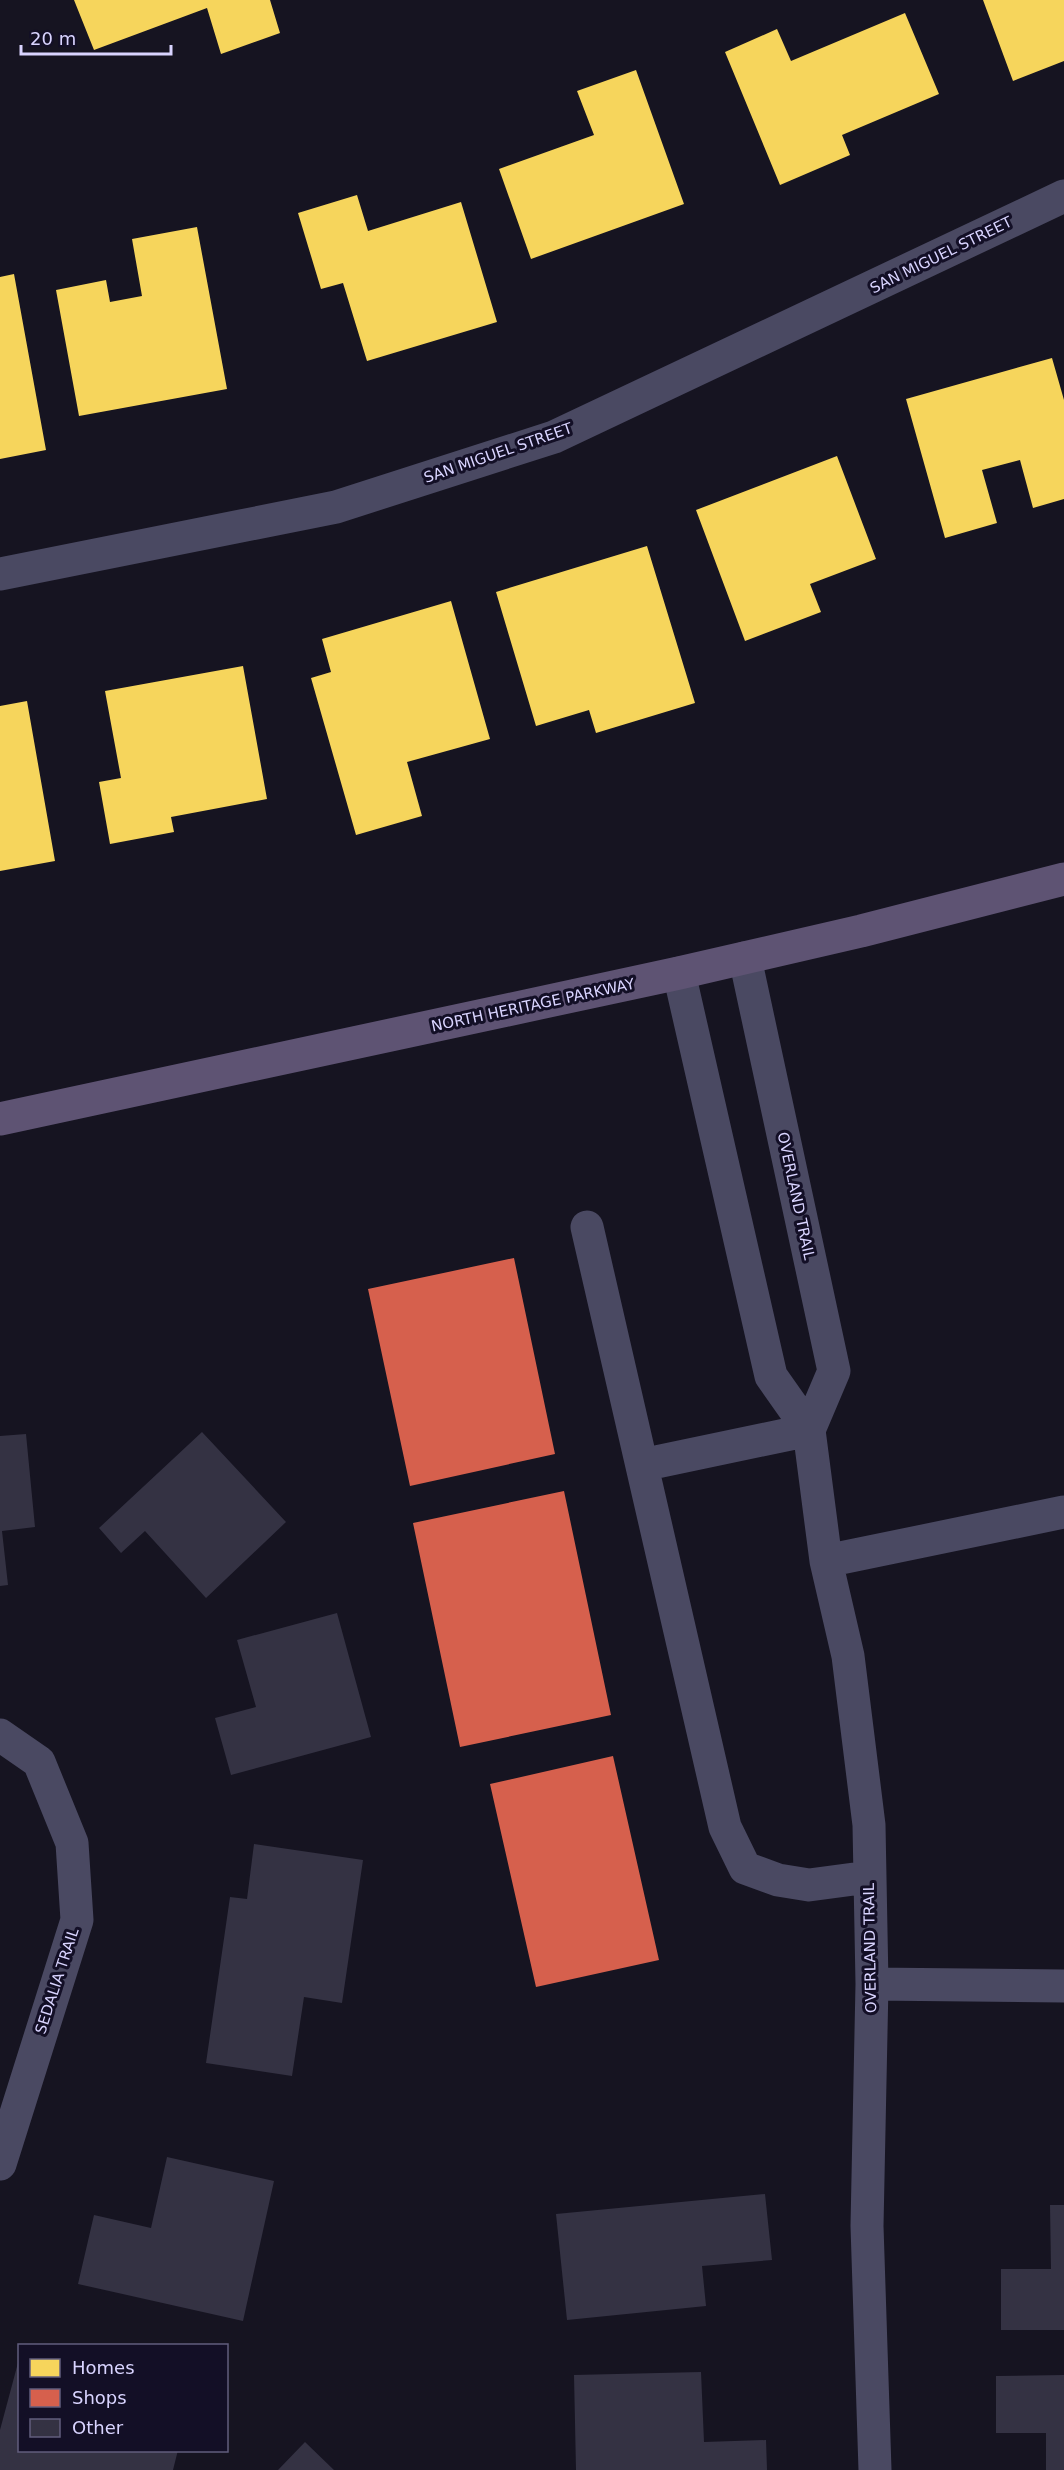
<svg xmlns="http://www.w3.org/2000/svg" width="1064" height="2470" font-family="'DejaVu Sans',sans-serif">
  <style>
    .homes { fill: #f6d55c }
    .shops { fill: #d6604d }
    .building { fill: #343243 }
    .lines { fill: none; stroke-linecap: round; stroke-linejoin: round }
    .minor { stroke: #4a4962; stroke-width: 33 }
    .major { stroke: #5e5373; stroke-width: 33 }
    .labels { text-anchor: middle; stroke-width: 6; stroke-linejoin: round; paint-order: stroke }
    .street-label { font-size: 15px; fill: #d9d4ff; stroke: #130f26 }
  </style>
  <rect width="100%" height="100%" fill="#161421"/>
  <!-- homes -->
  <path class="homes" d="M74,0H270L280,33L221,54L207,8L94,50Z
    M983,0H1064V61L1013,81Z
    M905,13L939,94L842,135L850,155L780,185L725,52L777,29L791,61Z
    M636,70L684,204L531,259L499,169L594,135L577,91Z
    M357,195L368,231L461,202L497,322L367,361L343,283L321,289L298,213Z
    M197,227L227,389L79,416L56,290L106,280L110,302L142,296L132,239Z
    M14,274L46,450L0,459V277Z
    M1052,358L1064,400V499L1033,508L1020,460L982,470L997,523L945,538L906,399Z
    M837,456L876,559L810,584L821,612L745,641L696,510Z
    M647,546L695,703L596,733L589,710L536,726L496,592Z
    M451,601L490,739L407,762L422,816L356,835L311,678L331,672L322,639Z
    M243,666L267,799L171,817L174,832L110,844L99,782L121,778L105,691Z
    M27,701L55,861L0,871V706Z"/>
  <!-- shops -->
  <path class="shops" d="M514,1258L555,1454L410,1486L368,1289Z
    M564,1491L611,1715L460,1747L413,1523Z
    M613,1756L659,1960L536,1987L490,1784Z"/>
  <!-- building -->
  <path class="building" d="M202,1432L286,1522L206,1598L145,1531L121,1553L99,1528Z
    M26,1434L35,1527L2,1531L8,1585L0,1586V1436Z
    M337,1613L371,1737L231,1775L215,1718L256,1707L237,1640Z
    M254,1844L363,1860L342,2003L304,1997L292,2076L206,2063L230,1897L247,1899Z
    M167,2157L274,2181L243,2321L78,2284L94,2215L151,2228Z
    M765,2194L772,2260L702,2266L706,2306L567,2320L556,2214Z
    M1050,2205H1064V2330H1001V2269H1051Z
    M19,2359L20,2450H178L173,2470H0V2430Z
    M701,2372L704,2442L766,2440L767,2470H576L574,2375Z
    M1064,2375V2470H1046V2433H996V2376Z
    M305,2442L334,2470H278Z"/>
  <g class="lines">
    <!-- minor -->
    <path class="minor" d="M0,574L336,507L554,437L1064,196
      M745,958L834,1371L809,1430
      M679,973L771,1376L809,1430L826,1561L848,1656L869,1825L872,1984L867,2226L875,2470
      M587,1227L725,1827L745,1868L778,1880L809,1885L869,1877
      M642,1465L809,1430
      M826,1561L1064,1512
      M0,1735L39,1762L72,1843L77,1920L0,2164
      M872,1984L1064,1986"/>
    <!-- major -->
    <path class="major" d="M0,1119L679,973L861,931L1064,879"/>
  </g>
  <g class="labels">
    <!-- street labels -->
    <g class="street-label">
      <text transform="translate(941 255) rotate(-26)" y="5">SAN MIGUEL STREET</text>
      <text transform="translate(498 453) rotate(-19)" y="5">SAN MIGUEL STREET</text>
      <text transform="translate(533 1005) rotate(-12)" y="5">NORTH HERITAGE PARKWAY</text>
      <text transform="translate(796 1196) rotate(78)" y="5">OVERLAND TRAIL</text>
      <text transform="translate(870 1948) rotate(-91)" y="5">OVERLAND TRAIL</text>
      <text transform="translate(57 1981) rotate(-72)" y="5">SEDALIA TRAIL</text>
    </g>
  </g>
  <!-- legend -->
  <rect x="18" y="2344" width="210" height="108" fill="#130f26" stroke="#625e7d" stroke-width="1.5"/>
  <rect x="30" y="2359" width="30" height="18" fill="#f6d55c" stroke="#625e7d" stroke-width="1.5"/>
  <text x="72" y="2374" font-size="18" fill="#d9d4ff">Homes</text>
  <rect x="30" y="2389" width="30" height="18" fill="#d6604d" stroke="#625e7d" stroke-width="1.5"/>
  <text x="72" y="2404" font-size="18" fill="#d9d4ff">Shops</text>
  <rect x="30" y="2419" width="30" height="18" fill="#343243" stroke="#625e7d" stroke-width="1.5"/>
  <text x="72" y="2434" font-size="18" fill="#d9d4ff">Other</text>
  <!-- scale -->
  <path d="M21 45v9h150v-9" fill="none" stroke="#d9d4ff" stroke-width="3"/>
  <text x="30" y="45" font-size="18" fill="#d9d4ff" stroke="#130f26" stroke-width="4.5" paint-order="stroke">20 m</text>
</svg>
